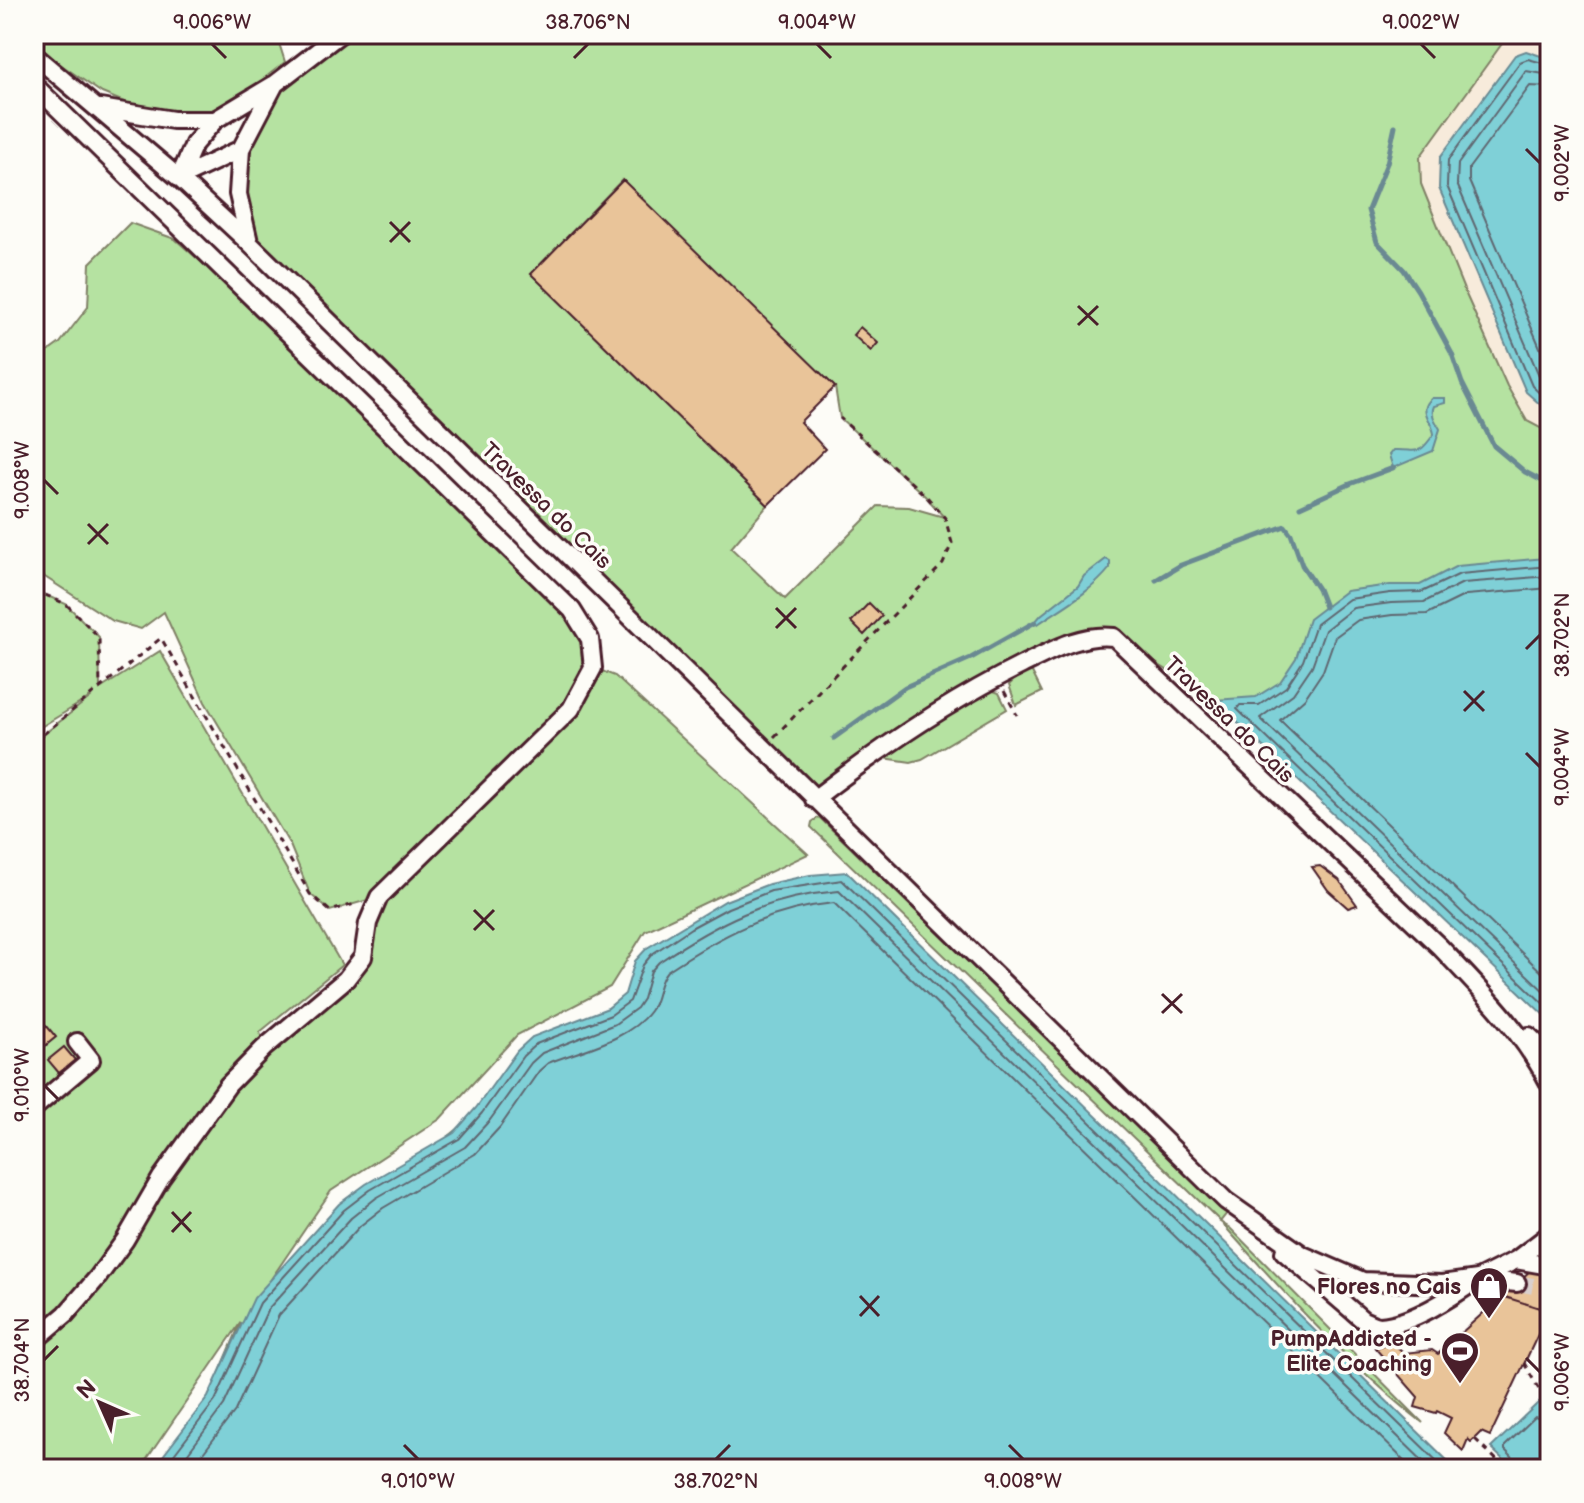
<svg xmlns="http://www.w3.org/2000/svg" width="1584" height="1503" font-family="'Balsamiq Sans',sans-serif">
  <style>
    .built { fill: #f7ebdb }
    .green { fill: #b5e2a1; stroke: #808066; stroke-width: 2; fill-rule: evenodd }
    .water { fill: #7fd0d7; stroke: #6a8992; stroke-width: 2 }
    .lines { fill: none; stroke-linecap: round; stroke-linejoin: round }
    .shore { stroke: #5f6670; stroke-width: 2 }
    .stream { stroke: #6a8992; stroke-width: 5 }
    .building { fill: #e9c499; stroke: #4a1f2b; stroke-width: 2 }
    .minor-tunnel { stroke: #d9d0ce; stroke-width: 16; stroke-dasharray: 16 8; stroke-linecap: butt }
    .minor-casing { stroke: #4a1f2b; stroke-width: 22 }
    .path { stroke: #4a1f2b; stroke-width: 3; stroke-dasharray: 6 6; stroke-linecap: butt }
    .minor { stroke: #fdfcf7; stroke-width: 16 }
    .ticks { fill: none; stroke: #4a1f2b; stroke-width: 3 }
    .labels { text-anchor: middle; stroke-width: 7; stroke-linejoin: round; paint-order: stroke }
    .street-label { font-size: 22px; fill: #4a1f2b; stroke: #fdfcf7 }
    .poi-label { font-size: 22px; font-weight: bold; fill: #4a1f2b; stroke: #fdfcf7; text-anchor: end }
    .neatline { fill: none; stroke: #4a1f2b; stroke-width: 3 }
    .ticks-label { font-size: 20px; text-anchor: middle; fill: #4a1f2b }
  </style>
  <rect width="100%" height="100%" fill="#fdfcf7"/>
  <filter id="ink" filterUnits="userSpaceOnUse"><feTurbulence type="fractalNoise" baseFrequency=".0125" numOctaves="2"/><feDisplacementMap in="SourceGraphic" scale="16" xChannelSelector="R" yChannelSelector="G"/><feConvolveMatrix kernelMatrix="1 2 1 2 8 2 1 2 1" color-interpolation-filters="sRGB"/></filter>
  <g filter="url(#ink)">
    <!-- built -->
    <path class="built" d="M1509,34H1550V433L1527,421L1507,386L1464,290L1421,184L1420,157Z"/>
    <!-- green -->
    <path class="green" d="M34,34H255L262,43L273,34H283L279,43L285,62L247,92L210,111L141,109L102,93L57,62L34,41Z
      M340,34H1509L1420,157L1421,184L1464,290L1507,386L1527,421L1550,433V1020L1215,700L1114,637L1098,635L997,677L814,799L249,243L241,149L275,84ZM622,180L835,387L840,418L926,497L944,517L909,507L878,506L785,599L731,548L768,505L531,274Z
      M130,223L175,239L337,381L572,610L594,668L615,676L808,854L645,931L610,987L517,1035L440,1119L331,1191L271,1279L626,994L725,902L209,1398L241,1322L140,1469H34V742L92,696L34,731V590L66,604L99,637L100,689L160,651L342,965L260,1032L264,1047L346,979L378,897L330,911L310,894L290,845L205,702L164,612L141,629L113,621L34,570V362L60,343L88,307L90,263Z
      M1031,670L1042,692L1016,705L1009,685L1017,677Z
      M991,690L999,693L1007,709L922,759L911,762L884,758L939,717Z
      M819,817L1227,1213L1220,1222L1230,1228L1423,1423C1348,1364 1283,1292 1220,1221L811,827L812,822Z"/>
    <!-- water -->
    <path class="water" d="M1526,51L1550,59V413L1526,392L1439,188L1440,157L1515,55Z
      M1432,398H1445V403L1434,406C1430,415 1436,422 1440,429L1433,451L1393,468L1389,455L1393,450C1419,449 1417,458 1434,434C1432,419 1417,411 1432,398Z
      M1546,558L1550,559V1021L1214,700L1256,697L1280,682L1296,658L1309,619L1346,591L1390,585H1420L1457,566Z
      M1106,559L1110,561V568C1091,592 1063,607 1038,624L1035,622L1041,615L1078,586L1084,576Z
      M847,872L1454,1467L1461,1469H153L208,1397L254,1298L339,1204L366,1184L454,1133L476,1108L517,1051L532,1037L608,1008L625,994L635,961L647,948L725,901L769,884L810,875Z
      M1539,1402L1550,1421V1469H1513L1491,1448Z"/>
    <g class="lines">
      <!-- shore -->
      <path class="shore" d="M1550,65L1528,59L1520,62L1448,160L1447,186L1532,386L1550,403
        M1550,75L1526,71L1458,164L1457,184L1541,380L1550,390
        M1550,87L1530,86L1469,168V181L1550,371
        M1550,566L1460,574L1422,592L1390,593L1349,599L1316,624L1303,661L1286,687L1259,705H1240L1237,709L1550,1010
        M1550,576L1463,583L1424,602L1391,603L1353,608L1325,630L1312,666L1293,694L1260,718L1550,997
        M1550,588L1466,595L1427,614L1392,615L1358,620L1335,637L1323,671L1305,698L1280,720L1550,980
        M163,1469L215,1401L260,1303L344,1210L370,1190L459,1139L482,1113L523,1056L536,1044L611,1015L630,1001L643,965L652,954L691,928L728,908L771,891L842,880L1445,1469
        M176,1469L224,1405L268,1309L351,1218L376,1198L465,1147L490,1120L531,1063L542,1053L615,1024L637,1008L643,999L651,971L659,962C718,922 767,897 839,891L1431,1469
        M191,1469L235,1411L279,1315L360,1226L383,1208L475,1154L500,1127L539,1071L548,1063C580,1050 628,1041 650,1011C659,999 657,982 667,971C720,936 770,909 834,903L1413,1469
        M1518,1469L1517,1462L1505,1450V1446L1535,1417L1550,1423"/>
      <!-- stream -->
      <path class="stream" d="M1395,126L1387,163L1368,210L1377,242L1404,270L1418,291L1452,354L1462,383L1494,446L1525,472L1550,485
        M1300,507L1350,484L1393,468
        M1156,580L1181,565L1285,526L1291,534L1302,565L1318,589L1325,607
        M834,738L905,687L971,658L1035,622"/>
    </g>
    <!-- building -->
    <path class="building" d="M623,180L835,387L800,422L825,449L768,505L531,274Z
      M860,327L878,343L871,351L853,335Z
      M869,603L882,616L864,635L851,622Z
      M1320,866L1339,880L1357,905L1348,908L1328,890L1312,867Z
      M46,1025L56,1037L39,1051L34,1044V1034Z
      M64,1047L75,1060L59,1073L48,1060Z
      M1550,1253L1549,1311L1502,1296Z
      M1502,1296L1549,1311L1490,1436L1481,1432L1471,1442L1468,1439L1463,1451L1444,1433L1451,1418L1437,1411L1436,1413L1415,1407L1418,1397L1375,1348L1392,1342L1404,1353L1432,1350L1438,1354Z"/>
    <g class="lines">
      <!-- minor-tunnel -->
      <path class="minor-tunnel" d="M1517,1283L1550,1289"/>
      <defs>
        <path id="minor" d="M34,55L179,178L249,243L1226,1201L1303,1255L1363,1281L1442,1284L1478,1279L1516,1260L1550,1234
          M34,85L572,610L590,639L593,668L571,709L379,897L368,923L363,957L346,979L264,1048L228,1085L161,1178L125,1240L98,1277L66,1314L34,1341
          M100,108L173,120H215
          M179,178L194,144L215,120L273,85
          M179,178L241,149
          M249,242L238,194L241,149L275,84L340,34
          M814,799C880,748 947,702 1022,665C1051,651 1081,633 1114,637L1440,947C1481,990 1523,1032 1550,1085
          M1529,1036L1550,1056
          M34,1108L91,1060L77,1042
          M1284,1252L1363,1320C1368,1322 1374,1326 1380,1326C1412,1324 1452,1297 1478,1279L1517,1283
          M1516,1260L1550,1266"/>
      </defs>
      <!-- minor casing -->
      <use href="#minor" class="minor-casing"/>
      <!-- path -->
      <path class="path" d="M34,590L66,604L99,637L100,688
        M1004,691L1017,715
        M774,737L943,564L952,543L945,518L927,497L840,418
        M34,742L161,638L310,894L330,911L358,903
        M1524,1363L1550,1409
        M1475,1439L1506,1469"/>
      <!-- minor -->
      <use href="#minor" class="minor"/>
    </g>
  </g>
  <!-- ticks -->
  <path class="ticks" d="M212,44L226,58M817,44L831,58M1421,44L1435,58M574,58L588,44M1526,149L1540,163M390,222L410,242M390,242L410,222M1078,306L1098,325M1078,325L1098,306M44,480L58,494M88,524L108,544M88,544L108,524M776,608L796,628M776,628L796,608M1526,649L1540,635M1464,691L1484,711M1464,711L1484,691M1526,753L1540,767M474,910L494,930M474,930L494,910M1162,994L1182,1013M1162,1013L1182,994M44,1085L58,1099M172,1212L191,1232M172,1232L191,1212M860,1296L879,1316M860,1316L879,1296M1526,1358L1540,1372M44,1360L58,1346M404,1445L418,1459M1009,1445L1023,1459M716,1459L730,1445"/>
  <!-- icons -->
  <defs>
    <symbol id="shop-pin" viewBox="-11 -11 22 30"><path d="M0 17L-7.5 6A9.5 9.5 0 1 1 7.5 6Z" fill="#4a1f2b" stroke="#fdfcf7"/><path d="M-5-2.5h2.3a2.7 3.5 0 0 1 5.4 0H5L5.5 6h-11ZM-1.5-2.5h3a1.5 2.3 0 0 0-3 0Z" fill="#fff"/></symbol>
    <symbol id="stadium-pin" viewBox="-11 -11 22 30"><path d="M0 17L-7.5 6A9.5 9.5 0 1 1 7.5 6Z" fill="#4a1f2b" stroke="#fdfcf7"/><path d="M0-5a6.5 5 0 1 0 0 10a6.5 5 0 1 0 0-10ZM-3.5-1.8h7v3.6h-7Z" fill="#fff"/></symbol>
  </defs>
  <g fill-rule="evenodd">
    <use href="#shop-pin" x="1467" y="1264" width="44" height="60"/>
    <use href="#stadium-pin" x="1438" y="1329" width="44" height="60"/>
  </g>
  <g class="labels">
    <!-- street labels -->
    <g class="street-label">
      <text transform="translate(547 505) rotate(44)" y="8">Travessa do Cais</text>
      <text transform="translate(1230 719) rotate(44)" y="8">Travessa do Cais</text>
    </g>
    <!-- poi labels -->
    <g class="poi-label">
      <text x="1461" y="1294">Flores no Cais</text>
      <text x="1432" y="1346">PumpAddicted -<tspan x="1432" dy="25">Elite Coaching</tspan></text>
    </g>
  </g>
  <!-- margin -->
  <rect width="1584" height="1503" fill="none" stroke="#fdfcf7" stroke-width="88"/>
  <!-- north arrow -->
  <g transform="translate(100 1403) rotate(315)" stroke="#fdfcf7" stroke-width="6" paint-order="stroke">
  <path d="M0-6L14 30L0 20L-14 30Z" fill="#4a1f2b"/>
  <text y="-12" font-size="22" font-weight="bold" text-anchor="middle" fill="#4a1f2b">N</text>
  </g>
  <rect x="44" y="44" width="1496" height="1415" class="neatline"/>
  <g class="ticks-label">
    <text x="212" y="29">9.006°W</text>
    <text x="588" y="29">38.706°N</text>
    <text x="817" y="29">9.004°W</text>
    <text x="1421" y="29">9.002°W</text>
    <text transform="translate(1562 163) rotate(-90)" y="7">9.002°W</text>
    <text transform="translate(22 480) rotate(-90)" y="7">9.008°W</text>
    <text transform="translate(1562 635) rotate(-90)" y="7">38.702°N</text>
    <text transform="translate(1562 767) rotate(-90)" y="7">9.004°W</text>
    <text transform="translate(22 1085) rotate(-90)" y="7">9.010°W</text>
    <text transform="translate(22 1360) rotate(-90)" y="7">38.704°N</text>
    <text transform="translate(1562 1372) rotate(-90)" y="7">9.006°W</text>
    <text x="418" y="1488">9.010°W</text>
    <text x="716" y="1488">38.702°N</text>
    <text x="1023" y="1488">9.008°W</text>
  </g>
</svg>
